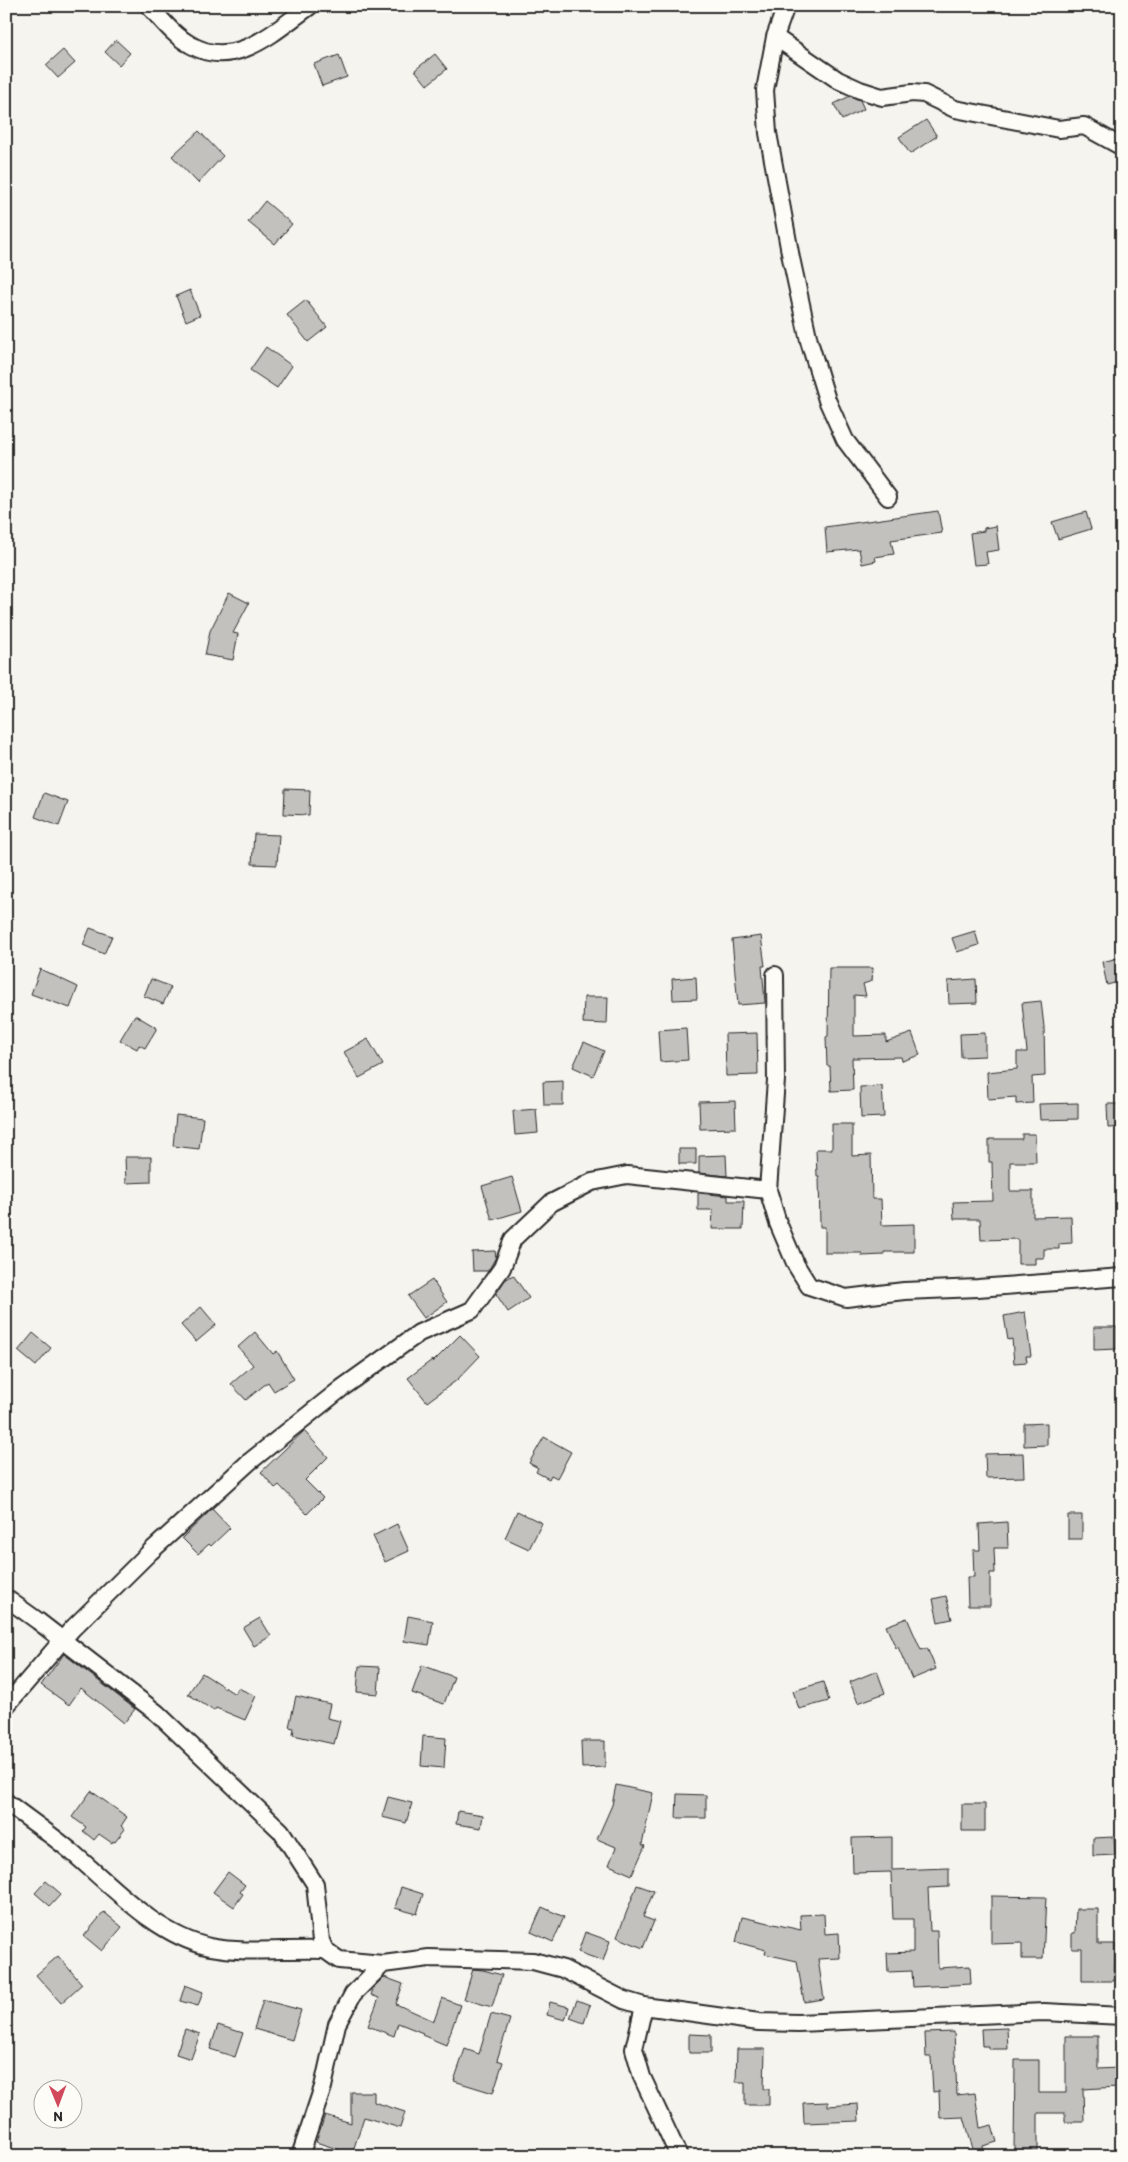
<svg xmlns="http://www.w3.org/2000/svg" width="1128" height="2162" font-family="Itim,sans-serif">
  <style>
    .building { fill: #c2c1be; stroke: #2b2b2b }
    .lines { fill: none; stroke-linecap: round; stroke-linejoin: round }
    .minor-casing { stroke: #2b2b2b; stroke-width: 20 }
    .minor { stroke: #fdfcf7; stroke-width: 16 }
  </style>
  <rect width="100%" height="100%" fill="#f5f4ef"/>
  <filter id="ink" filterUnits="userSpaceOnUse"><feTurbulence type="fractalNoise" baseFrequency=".02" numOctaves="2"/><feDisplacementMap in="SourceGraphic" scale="10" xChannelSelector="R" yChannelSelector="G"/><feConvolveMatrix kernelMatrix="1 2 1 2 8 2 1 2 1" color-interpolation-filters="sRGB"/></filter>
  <g filter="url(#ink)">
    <!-- building -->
    <path class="building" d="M116,40L130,53L119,65L105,52Z
      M63,50L75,63L58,78L46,65Z
      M435,54L447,69L427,85L415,70Z
      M339,55L347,77L322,86L314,64Z
      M850,96L860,100L864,109L842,120L834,104Z
      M926,120L937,136L910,154L899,137Z
      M199,131L223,156L198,183L172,156Z
      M265,201L292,224L275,244L248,222Z
      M190,290L200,315L186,321L176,296Z
      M306,300L327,327L308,342L287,315Z
      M266,347L292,366L277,388L250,370Z
      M938,511L942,533L891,540L894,554L875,557L876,561L862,564L859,549L827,552L825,527Z
      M1086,512L1091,529L1058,539L1052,522Z
      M996,526L999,550L986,552L988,564L974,565L970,533L984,531V528Z
      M229,593L249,603L233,633L238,634L233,660L205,655L210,631Z
      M285,789L310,790L309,815L284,814Z
      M44,793L68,802L59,826L35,817Z
      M254,834L279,835L277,865L252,864Z
      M90,928L112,936L104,954L83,945Z
      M975,931L979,945L957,952L952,938Z
      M761,936L765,966H762L765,1003L738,1005L732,940Z
      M1118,958L1122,981L1107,985L1102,962Z
      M829,968H873L872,981L863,984L866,996L854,995V1036L886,1035V1042L912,1033L920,1055L902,1061L901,1057L852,1058L853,1090L831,1091L830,1066H827L826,1037L828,1036Z
      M40,969L78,987L70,1008L31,994Z
      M696,977L697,999L673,1000L672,979Z
      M151,979L171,987L163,1004L144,996Z
      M976,979L977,1003L949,1004L948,981Z
      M584,997H608L607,1024L583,1023Z
      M1041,1001L1044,1027L1045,1076L1032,1077L1033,1103L1016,1104V1097L988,1099L987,1072L1017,1069V1052H1027L1022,1003Z
      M135,1015L157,1028L145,1048L139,1045L137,1049L120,1040Z
      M686,1028L688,1060L660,1062L658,1030Z
      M757,1033L758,1075L726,1076L725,1034Z
      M985,1033V1056L961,1057L960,1034Z
      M368,1039L383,1065L359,1078L344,1052Z
      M584,1042L604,1051L593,1076L573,1067Z
      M563,1081V1105H544L543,1082Z
      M882,1086L884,1117L861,1118L860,1087Z
      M735,1101L736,1128L700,1129L699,1102Z
      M1078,1103V1119L1040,1120L1039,1104Z
      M1107,1104H1122V1127L1108,1128Z
      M536,1109L538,1133L515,1135L513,1111Z
      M176,1115L203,1118L199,1149L173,1146Z
      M832,1124H852V1156L871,1155L872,1199H881L882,1225L914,1224V1252H884V1255L862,1256V1253H825V1227H820L819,1176H817L816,1149H832Z
      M1022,1134H1035L1036,1162H1010V1191H1033V1217L1071,1216L1072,1243L1059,1244V1249H1044V1258H1035V1264H1018V1239L981,1240L980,1219H954L953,1202L993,1201L992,1162H989V1139H1022Z
      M679,1149H696V1164H679Z
      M726,1155L727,1176L699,1173V1156Z
      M125,1157H151V1182L126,1183Z
      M512,1177L522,1211L492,1220L482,1186Z
      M698,1193L728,1196V1201H744L743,1229H712L713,1210H698Z
      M495,1251L496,1257L488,1271H473L472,1252Z
      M513,1275L529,1298L508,1312L496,1294L505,1280Z
      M432,1280L447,1302L424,1318L408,1296Z
      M201,1307L216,1325L196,1342L181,1325Z
      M1025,1312L1031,1356H1026L1027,1362L1014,1363L1012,1339L1008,1340L1004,1316Z
      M1094,1327H1117V1349L1094,1350Z
      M255,1332L273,1354L277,1351L294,1379L274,1391L268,1382L246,1400L231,1384L253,1365L238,1347Z
      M33,1333L51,1348L36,1366L18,1351Z
      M460,1335L480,1356L457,1380L427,1402L408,1378L432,1360L433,1362Z
      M1047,1423V1445L1024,1446V1424Z
      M304,1431L328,1457L305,1480L323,1498L307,1514L279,1485L275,1488L261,1472Z
      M544,1437L571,1452L557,1478L551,1475L549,1479L536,1472L538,1468L529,1463Z
      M1023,1453L1024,1477L986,1478L985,1454Z
      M212,1509L230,1528L211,1546L209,1544L198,1554L182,1538Z
      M517,1511L542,1523L529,1549L505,1538Z
      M1068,1515H1082V1539H1068Z
      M1007,1522L1008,1548H994L995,1573H990V1606H968L967,1577H974L973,1550H980L979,1524Z
      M397,1524L409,1551L385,1562L373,1536Z
      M946,1596L952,1619L938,1622L933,1599Z
      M408,1616L433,1621L429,1645L404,1641Z
      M260,1618L271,1636L254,1646L243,1628Z
      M907,1618L921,1650L927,1648L936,1669L912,1679L898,1647L896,1648L886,1626Z
      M64,1654L135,1709L124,1723L81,1688L69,1705L41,1685Z
      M422,1665L454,1677L444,1704L412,1693Z
      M359,1666L380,1667L378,1694L357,1692Z
      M877,1671L885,1693L858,1703L850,1682Z
      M202,1673L235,1694L238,1688L256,1696L245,1720L216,1708L214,1711L188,1694Z
      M823,1682L829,1701L799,1709L793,1691Z
      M296,1696L330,1704L327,1718L340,1721L334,1744L293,1735L294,1728L289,1727Z
      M423,1736L446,1738L444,1768L421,1766Z
      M581,1741H605V1767L582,1768Z
      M616,1785L653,1793L642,1845L645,1846L632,1875L609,1865L616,1847L597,1839L612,1805Z
      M91,1791L127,1817L121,1826L125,1829L115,1842L113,1841L112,1843L99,1834L94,1840L83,1831L86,1827L72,1817Z
      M677,1794L706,1795V1818H676Z
      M388,1797L412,1803L406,1823L382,1817Z
      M962,1804H985V1831H962Z
      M458,1811L483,1815L481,1828L456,1824Z
      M892,1837V1870L949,1868V1887L928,1888L930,1931H937L938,1968L970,1966L971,1984L913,1987L912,1971L888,1972L887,1953L913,1952V1919H893L891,1872L853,1873L852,1838Z
      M1114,1837L1115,1855L1093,1856V1838Z
      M228,1872L245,1885L240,1892L243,1894L234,1907L213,1892Z
      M46,1881L61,1894L50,1906L35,1893Z
      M637,1885L654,1891L643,1917L654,1921L643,1948L617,1937Z
      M401,1887L423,1894L417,1914L395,1908Z
      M991,1896L1046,1897L1043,1959H1022V1943L991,1944Z
      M542,1907L564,1917L553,1942L531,1932Z
      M1076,1909H1098V1944H1115L1114,1981H1082V1949H1072V1933H1075Z
      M104,1912L122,1927L102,1951L84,1936Z
      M824,1914L825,1934L839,1933L840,1958L818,1959L824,1999L804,2002L797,1961L765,1954L766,1950L736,1942L742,1917L801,1930L800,1915Z
      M585,1932L610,1941L603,1961L578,1952Z
      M58,1956L82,1984L61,2003L36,1975Z
      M473,1969L483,1970L502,1975L492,2007L464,1999Z
      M384,1977L403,1984L396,2004L434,2021L442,1998L460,2005L446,2045L422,2035L423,2033L398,2023L394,2036L368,2026L379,1998L371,1995L374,1987Z
      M185,1985L203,1992L198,2006L180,2001Z
      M263,2000L301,2010L292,2040L254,2029Z
      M577,2000L590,2005L584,2023L570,2018Z
      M550,2002L569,2007L565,2020L547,2015Z
      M491,2014L510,2019L497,2060L503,2062L493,2093L454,2081L465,2049L479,2054Z
      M218,2025L243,2033L235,2057L210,2049Z
      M1007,2028L1008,2049H988V2046H982L981,2029Z
      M185,2029L200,2034L191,2059L176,2054Z
      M954,2032L957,2095L975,2093L980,2128L992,2125L997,2142L983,2146L984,2156H975L964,2117L940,2118L939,2091L933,2092L931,2057H926L925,2033Z
      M689,2034L711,2035V2053H689Z
      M1066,2036H1098V2069L1118,2068V2087L1083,2089L1084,2122H1065V2113H1038V2151H1014L1015,2060H1039V2093H1066Z
      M737,2049H765L764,2089H769V2105H745V2082H736Z
      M351,2092H374V2102L405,2112L400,2128L364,2117L352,2154L316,2142L325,2115L351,2123Z
      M828,2102V2106L858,2104L859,2121L804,2123L803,2103Z"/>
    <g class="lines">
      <defs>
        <path id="minor" d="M149,6C162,20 174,36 191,45C235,71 276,30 310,6
          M786,6L775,37L765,90L768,133L791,258L809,341L827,400L845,440L888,497
          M775,37L838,80L860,90L882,97L912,93L924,94L955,109L1059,129L1084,126L1122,147
          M775,975L776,1080L768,1190L778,1223L796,1265L809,1286L846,1298L904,1291L978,1288L1122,1277
          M6,1598L38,1621L157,1713L281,1831L315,1884L321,1941L325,1950L339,1960L383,1964L429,1958L533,1961L563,1969L624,2000L644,2006L759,2022L798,2023L1044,2012L1122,2016
          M6,1706L72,1629L150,1552L248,1463L342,1388L419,1333L472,1310L502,1268L513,1239L551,1203L592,1182L627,1175L768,1190
          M6,1802C28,1819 52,1835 73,1853C114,1888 156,1935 210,1947C248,1954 287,1948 325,1950
          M644,2006L634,2049L642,2077L679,2156
          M300,2156L323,2087L337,2024L353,1994L383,1964"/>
      </defs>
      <!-- minor casing -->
      <use href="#minor" class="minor-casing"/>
      <!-- minor -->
      <use href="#minor" class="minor"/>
    </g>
  </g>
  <!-- margin -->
  <rect width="1128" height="2162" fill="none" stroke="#fdfcf7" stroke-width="25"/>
  <rect x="12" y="12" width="1103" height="2137" fill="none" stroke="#2b2b2b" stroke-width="2" filter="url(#ink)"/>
  <!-- north arrow -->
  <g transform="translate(58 2104) rotate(179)"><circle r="24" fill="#fdfcf7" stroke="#a9a8a5"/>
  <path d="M0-4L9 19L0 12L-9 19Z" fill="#d1495b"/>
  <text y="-8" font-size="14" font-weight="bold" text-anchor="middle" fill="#2b2b2b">N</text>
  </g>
</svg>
